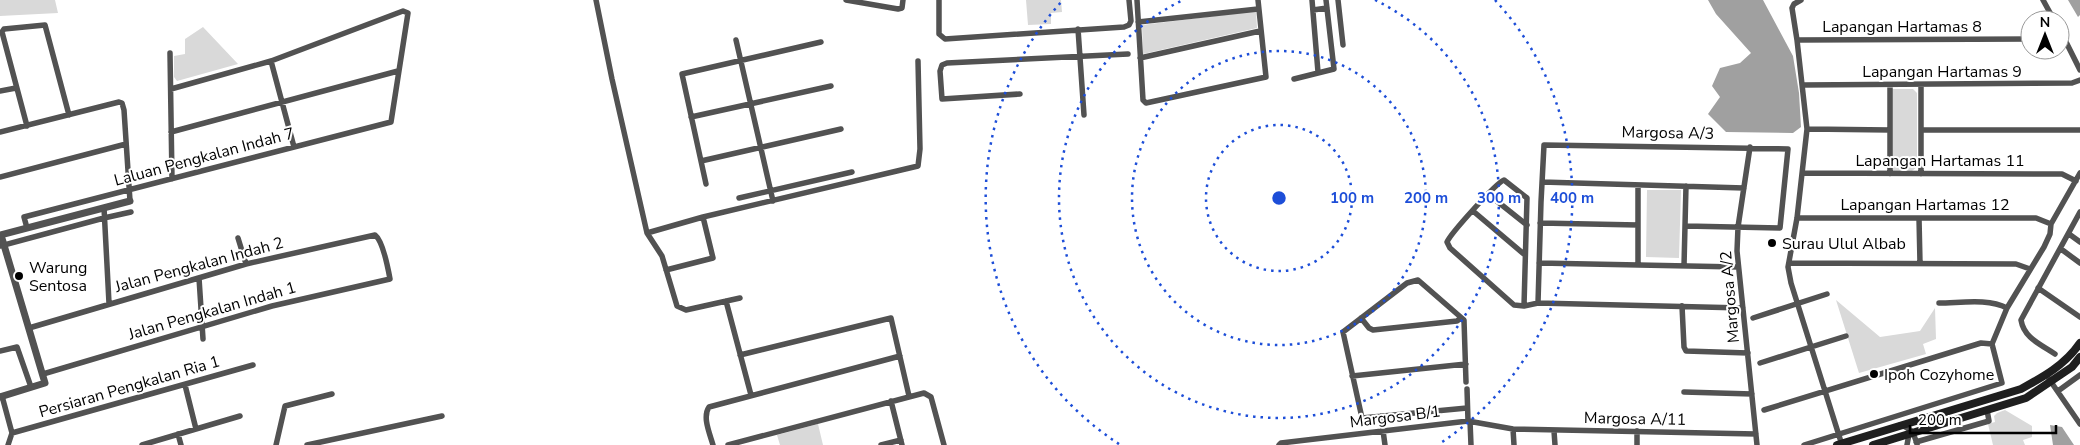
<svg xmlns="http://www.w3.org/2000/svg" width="2080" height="445" font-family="'Nunito Sans',sans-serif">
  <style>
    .green { fill: #d9d9d9 }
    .water { fill: #a0a0a0 }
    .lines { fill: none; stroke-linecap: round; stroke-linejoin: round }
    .minor { stroke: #525252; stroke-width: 5.5 }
    .tertiary { stroke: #525252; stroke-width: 7 }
    .secondary { stroke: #1f1f1f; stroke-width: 8 }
    .ring { fill: none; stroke: #1d4ed8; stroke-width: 2.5; stroke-dasharray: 2.5 5 }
    .poi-dot { fill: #000; stroke: #fff; stroke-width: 2 }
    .labels { text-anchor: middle; stroke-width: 4; stroke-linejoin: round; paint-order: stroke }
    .street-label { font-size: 16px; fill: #000; stroke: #fff }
    .poi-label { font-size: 16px; fill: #000; stroke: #fff; text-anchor: start }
    .centre { fill: #1d4ed8; stroke: #fff; stroke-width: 2.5 }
    .ring-label { font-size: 15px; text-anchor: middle; font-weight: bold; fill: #1d4ed8; stroke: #fff; stroke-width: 4; stroke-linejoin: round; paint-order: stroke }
  </style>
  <rect width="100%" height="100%" fill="#fff"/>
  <!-- green -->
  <path class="green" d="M0,0H55L58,13L0,16Z
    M1026,0H1061L1062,12L1051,13V24L1028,25Z
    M1256,11L1257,28L1143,54L1142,25Z
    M203,27L238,64L177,81L174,77V56L185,54V39Z
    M1892,89H1913L1917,93V167L1912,171H1892Z
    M1647,190H1681L1679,258L1646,257Z
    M1836,300L1880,337L1920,331L1935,308L1936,339L1923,344L1926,354L1859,373Z
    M2005,410L2032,426V437L2023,440L2025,445H1993L1988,424L1995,422L1994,416L1997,413Z
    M818,424L823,445H780L777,435Z"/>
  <!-- water -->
  <path class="water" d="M1708,0H1763L1793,56L1799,93L1801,127L1793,133L1726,132L1708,114L1720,97L1712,86L1720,68L1740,63L1751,53L1716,14Z
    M2068,0H2080V15L2078,17Z
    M2050,425L2062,427L2074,445H2053Z"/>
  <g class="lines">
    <!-- minor -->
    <path class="minor" d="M596,0L612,79L647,233L662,256L677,306L686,310L740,298
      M846,0L898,9L902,8L903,0
      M939,0V34L945,39L1124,27L1129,25L1131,21L1129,0
      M1137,0L1143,100L1146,103L1266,77L1258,0
      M1312,0L1318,72
      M1338,0L1343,45
      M1801,0L1794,4L1792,8L1797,40L2030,39
      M2043,0L2054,20
      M1313,10L1327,8
      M1138,22L1258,9
      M1078,29L1084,115
      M2060,30L2080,70
      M736,40L773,201
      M1797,40L1807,129L1797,218L1788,267L1791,283L1842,445
      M170,53L172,179
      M1140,58L1260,31
      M271,61L294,147
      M1294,79L1334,69L1326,0
      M1803,85L2072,83L2080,80
      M1921,86V174
      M0,91L16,88
      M1020,94L942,99L940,71L942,65L947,63L1128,54
      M691,117L831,86
      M27,126L2,32L4,29L45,25L69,115
      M1807,129L1890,130
      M1922,130H2080
      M0,132L119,102L122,103L124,110L130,201
      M171,132L398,71
      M1750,147L1738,227L1737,251L1757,445
      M701,161L841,129
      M1803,173L2062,174L2076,181
      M1890,174V85
      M0,177L126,144
      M1542,182L1744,188
      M706,184L682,74L821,42
      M1488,194L1527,225
      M739,198L852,172
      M104,208L109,303
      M1473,211L1525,255
      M1797,218H2036L2051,224
      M1919,218L1920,263
      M1540,223L1638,225
      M27,228L24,217L391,122L408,13L403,11L271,61L171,89
      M647,233L703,217L918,166L920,149L918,61
      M2069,234L2080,242
      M238,238L246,264
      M0,246L104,218L131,212
      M2061,249L2080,263
      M1539,263L1738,267
      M1789,263L2016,264L2030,269
      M1638,265V185
      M1684,266L1686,186
      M666,270L713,258L703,217
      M199,278L203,339
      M2038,288L2080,317
      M726,301L751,395
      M1538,303L1541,202L1544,145L1788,149L1780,228L1685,226
      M1939,303C1960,303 1988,298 2007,308
      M1524,306L1527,198L1504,180C1496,183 1451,233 1447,242L1450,248L1514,305L1524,306L1538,303L1743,308
      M1682,306L1684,347L1686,351L1748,353
      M1361,318L1369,328L1373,330L1457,321L1461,318
      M1753,318L1827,294
      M29,328L246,264L375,235C383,241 388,268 390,279L272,306L43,374
      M0,351L17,347L31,387
      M2055,354C2040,344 2024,338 2021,320L2080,212
      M740,355L891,318L909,396
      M1760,363L1846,336
      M1352,376L1466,364
      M2049,379L2080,424
      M1466,382L1464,320L1418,280L1407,283L1343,332L1362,418L1467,408
      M185,385L196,429
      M1467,389L1468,421
      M2058,391L2080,375
      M1684,392L1752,394
      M2,396L12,433L8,445
      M891,401L902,445
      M1764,410L1981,343L1992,344
      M1381,416L1385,445
      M1470,421L1471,445
      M1900,425C1912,428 1914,434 1917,444
      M1513,429L1514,445
      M1554,431L1555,445
      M12,433L253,365
      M178,434L181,445
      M1916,442L1989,421L1987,410
      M142,445L240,416
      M276,445L285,406L332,394
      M307,445L442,416
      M713,445C710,434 702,417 709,407L900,356
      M728,445L924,393L931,397L944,445
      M881,445L901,440
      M1279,445L1281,443L1468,421L1513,429L1756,434
      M1637,445V431
      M1804,445L2002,383L1992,344L2007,308L2044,247L2050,234L2051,224L2080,173
      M1907,445L1909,434"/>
    <!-- tertiary -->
    <path class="tertiary" d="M0,235L130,201
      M0,397L45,383L1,235"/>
    <!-- secondary -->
    <path class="secondary" d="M1837,445L2021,389C2043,377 2065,365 2080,343
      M1873,445L2026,398L2072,367L2080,357"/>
  </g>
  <!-- distance rings -->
  <g class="ring">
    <circle cx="1279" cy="198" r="73"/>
    <circle cx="1279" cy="198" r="147"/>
    <path d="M1375 0A220 220 0 1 1 1183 0"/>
    <path d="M1119 444A293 293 0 0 1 1063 0M1495 0A293 293 0 0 1 1439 444"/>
  </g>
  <!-- markers -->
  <g class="poi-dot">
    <circle cx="1772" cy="243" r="5"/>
    <circle cx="19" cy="276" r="5"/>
    <circle cx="1874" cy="374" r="5"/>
  </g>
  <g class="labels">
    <!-- street labels -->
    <g class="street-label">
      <text x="1902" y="32">Lapangan Hartamas 8</text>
      <text x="1942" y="77">Lapangan Hartamas 9</text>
      <text transform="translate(1668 132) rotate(1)" y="6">Margosa A/3</text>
      <text transform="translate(204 156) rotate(-15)" y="6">Laluan Pengkalan Indah 7</text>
      <text x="1940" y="166">Lapangan Hartamas 11</text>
      <text x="1925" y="210">Lapangan Hartamas 12</text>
      <text transform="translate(199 264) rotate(-15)" y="6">Jalan Pengkalan Indah 2</text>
      <text transform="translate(1729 297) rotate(-95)" y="6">Margosa A/2</text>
      <text transform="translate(212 310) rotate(-16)" y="6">Jalan Pengkalan Indah 1</text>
      <text transform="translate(129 386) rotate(-16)" y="6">Persiaran Pengkalan Ria 1</text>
      <text transform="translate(1395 416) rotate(-7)" y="6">Margosa B/1</text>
      <text transform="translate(1635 418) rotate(1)" y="6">Margosa A/11</text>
    </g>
    <!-- poi labels -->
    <g class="poi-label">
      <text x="1782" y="249">Surau Ulul Albab</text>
      <text x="29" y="273">Warung<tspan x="29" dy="18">Sentosa</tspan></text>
      <text x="1884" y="380">Ipoh Cozyhome</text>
    </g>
  </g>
  <circle cx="1279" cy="198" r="8" class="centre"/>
  <g class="ring-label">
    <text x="1352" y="203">100 m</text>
    <text x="1426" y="203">200 m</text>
    <text x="1499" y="203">300 m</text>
    <text x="1572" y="203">400 m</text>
  </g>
  <!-- north arrow -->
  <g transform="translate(2045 35)"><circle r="24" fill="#ffffff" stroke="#999999"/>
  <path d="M0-4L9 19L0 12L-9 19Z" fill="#000000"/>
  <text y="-8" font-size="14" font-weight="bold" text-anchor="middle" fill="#000000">N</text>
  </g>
  <!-- scale -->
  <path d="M1910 425v8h146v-8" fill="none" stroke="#000000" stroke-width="2.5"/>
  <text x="1918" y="425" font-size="15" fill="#000000" stroke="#ffffff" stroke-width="4" paint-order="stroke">200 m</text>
</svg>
